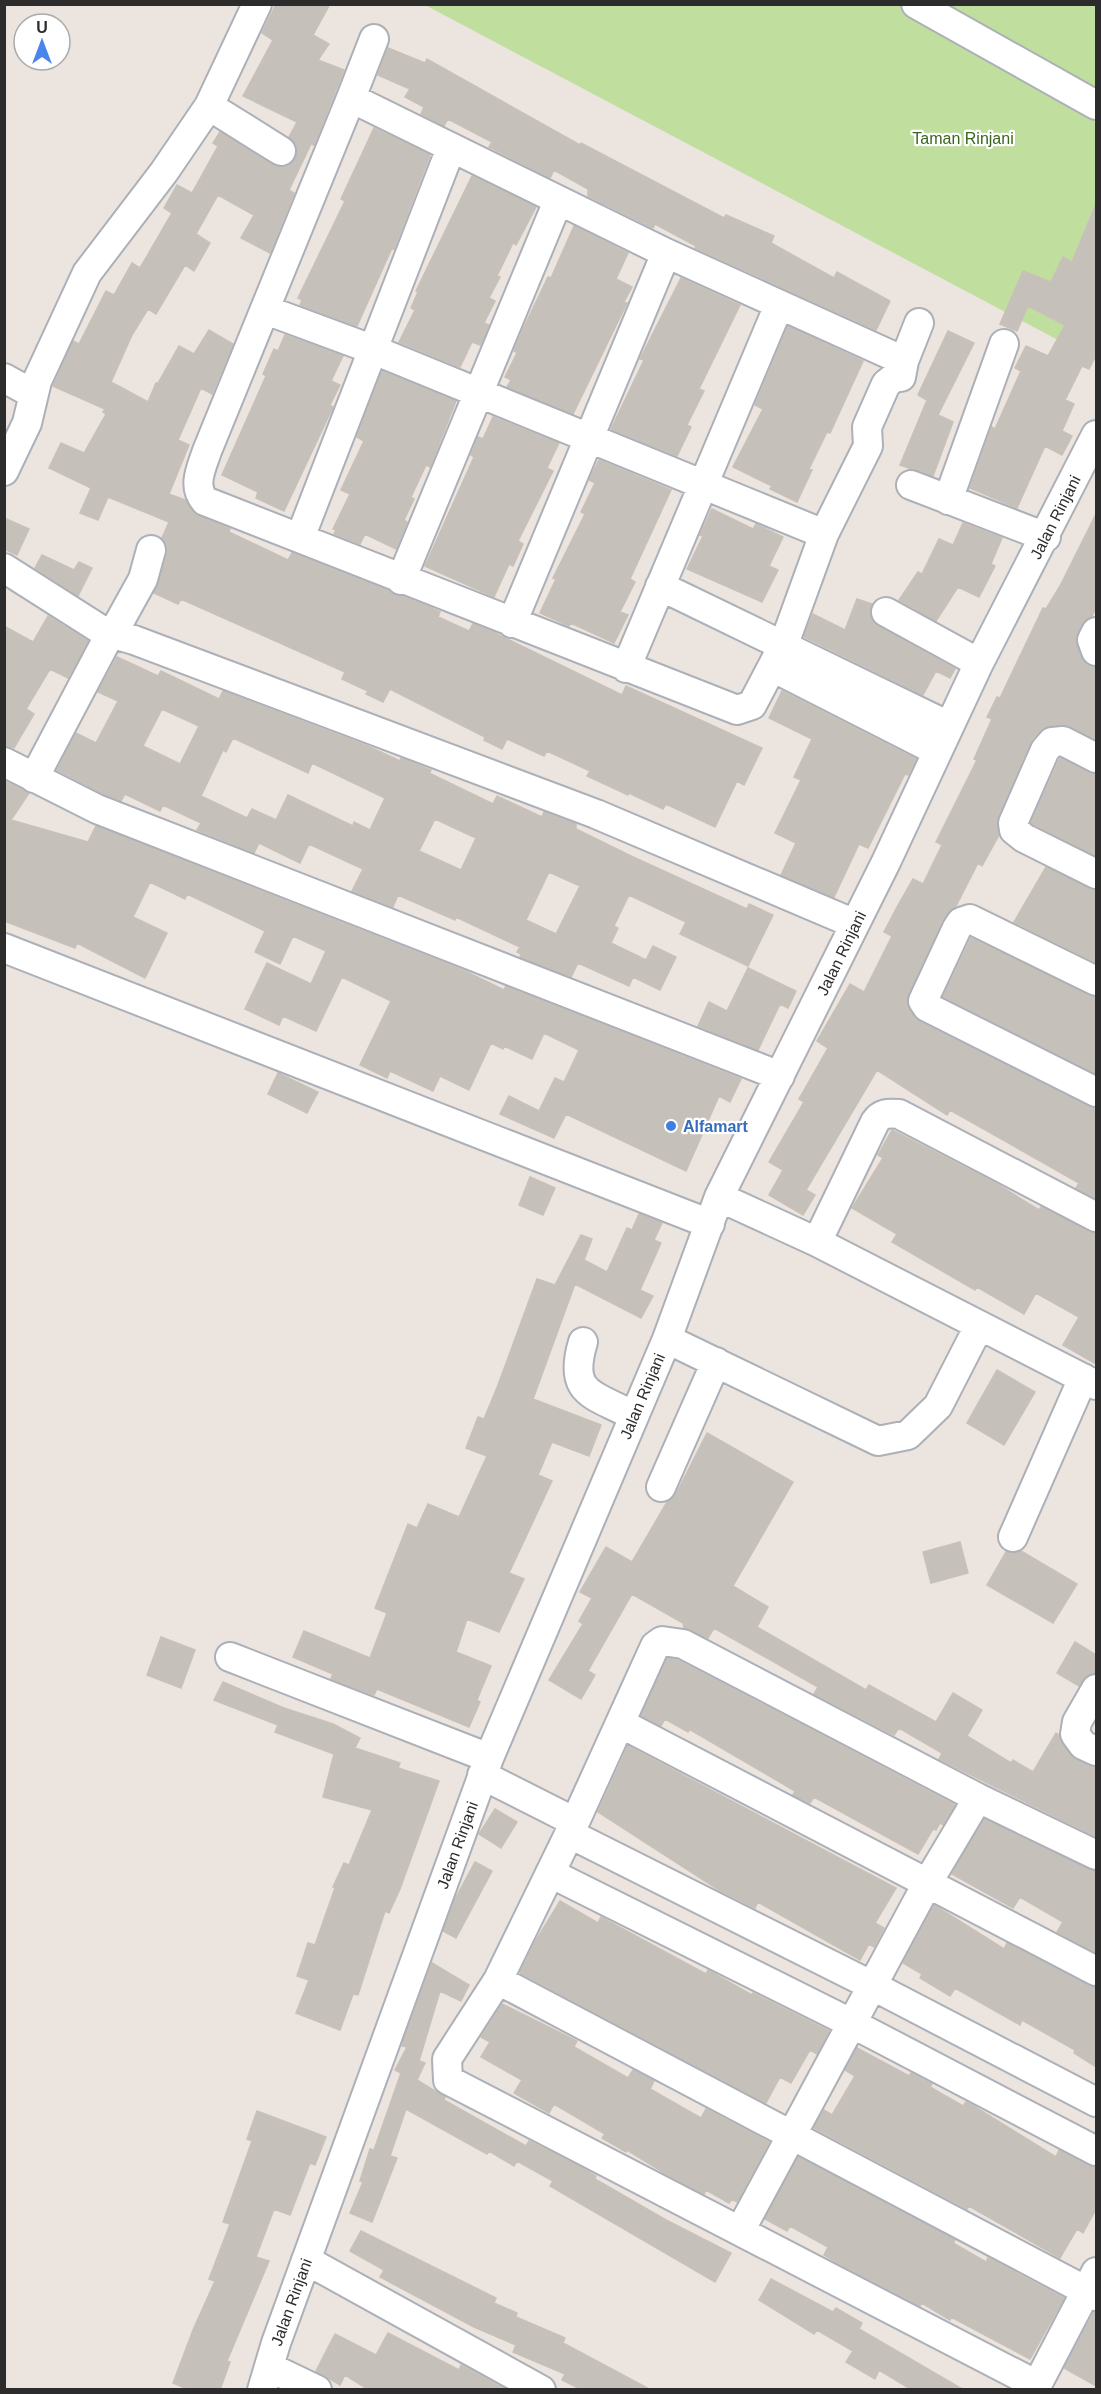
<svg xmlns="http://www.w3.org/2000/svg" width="1101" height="2394" font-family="Helvetica,sans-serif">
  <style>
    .green { fill: #c0df9f }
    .building { fill: #c5c0ba; stroke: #c8c0b9; stroke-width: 1.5; fill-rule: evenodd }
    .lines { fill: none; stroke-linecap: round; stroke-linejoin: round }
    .minor-casing { stroke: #acb0b7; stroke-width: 32 }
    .minor { stroke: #fff; stroke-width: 28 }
    .shop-dot { fill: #3f7fe0; stroke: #fff; stroke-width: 2 }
    .labels { text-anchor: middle; stroke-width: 4.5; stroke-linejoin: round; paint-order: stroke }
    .park-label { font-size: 16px; fill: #3a651f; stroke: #fff }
    .street-label { font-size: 16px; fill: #2c2c2c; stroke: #fff }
    .shop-label { font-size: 16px; font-weight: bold; fill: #366cbe; stroke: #fff; text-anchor: start }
  </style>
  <rect width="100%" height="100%" fill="#ece4df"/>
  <!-- green -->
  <path class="green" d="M425,5H1096V360Z"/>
  <!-- building -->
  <path class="building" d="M276,4H330L313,35L329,44L318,60L344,70L314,145L311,144L289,190L294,193L270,253L241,238L254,215L218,195L196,234L210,243L194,271L185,265L156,314L148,309L132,335L111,382L148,402L156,383H158L179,346L194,354L209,330L233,344L212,394L201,388L178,440L189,445L169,494L185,500L199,516L230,529L229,532L288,560L292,553L429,607L440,612L438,617L469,631L473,624L493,632L622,695L626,686L762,748L744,785L737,781L715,827L666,804L663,809L629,793L628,795L587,776L590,771L547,751L544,756L507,739L502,749L484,740L485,737L390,689L383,702L366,694L368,691L342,679L345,672L181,599L178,604L154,593L167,554V545L162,538L169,522L108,497L98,520L80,513L91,488L49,468L61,443L84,453L106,414L103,412L105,409L53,386L73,341L79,344L106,291L114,295L132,263L140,268L172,213L164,208L177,185L192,193L218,146L213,143L220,132L273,165L288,166L295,159L296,144L289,137L297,122L243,96L273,40L262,33Z
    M388,48L425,63L427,59L580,145L581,143L724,218L726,215L774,236L771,243L834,278L837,272L890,301L876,330L695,248L696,246L655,224L653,228L588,196V189L554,170L550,178L489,147L492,142L448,119L444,126L421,114L424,107L405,97L410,89L378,75Z
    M374,128L430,155L394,249L392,248L357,326L300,305L302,300L298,298L345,201L341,199Z
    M472,176L536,207L516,245L513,243L497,276L500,277L489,298L495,301L484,323L489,325L483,339L480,345L472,342L460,367L399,342L415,310L411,308L418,292L416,291Z
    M1096,204V355L1089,369L1082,366L1065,400L1074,404L1062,431L1072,436L1062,455L1045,446L1017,508L970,488L992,427L995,429L1021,371L1015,368L1026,346L1048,356L1065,325L1028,306L1017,331L1000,324L1023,271L1051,282L1063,257L1072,262Z
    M574,226L628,253L616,279L632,287L624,302L627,303L573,414L507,387L511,380L505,377L517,353L514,351L523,329L548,277L551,278Z
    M681,278L740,305L699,389L704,391L687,425L691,427L677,456L611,429L644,360L640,359Z
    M788,326L863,361L830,433L827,432L809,469L812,470L797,502L770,489L772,486L733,467L763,409L755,405Z
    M948,331L974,343L938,415L953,422L933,476L900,465L927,400L918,395Z
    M285,335L343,356L331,381L340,385L330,405L333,407L284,511L256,498L258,492L222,475L266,376L263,374L274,349L278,351Z
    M382,371L456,401L430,467L426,465L411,497L414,499L404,520L407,522L396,549L365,534L360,544L334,534L336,530L333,529L350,494L341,490L364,441L357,437Z
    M493,417L559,443L547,468L553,471L518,541L523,544L513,566L509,564L494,597L425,566L474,457L471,455L478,437L483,439Z
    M599,460L671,490L630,579L635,582L620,612L628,615L614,643L571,623L569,626L540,613L556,579L553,578L585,514L581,512L595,483L589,480Z
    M712,509L753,529L756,524L783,537L769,566L778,570L762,602L687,569L703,536L700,535Z
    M1096,514V608L1092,616L1081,625L1076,640L1085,663L1096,667V740L1062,725L1040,731L1032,739L998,816L999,835L982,866L978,863L956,906L942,921L907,1002L909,1010L920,1022L1096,1108V1199L1076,1188L1079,1183L950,1110L947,1115L877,1070L806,1190L815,1195L803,1215L769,1195L783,1170L769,1162L804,1102L799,1099L828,1048L817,1041L850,984L864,992L892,936L884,932L897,907L913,879L923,884L942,845L936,842L977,760L974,759L992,719L987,717L997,697L1000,698L1043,608L1046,609L1060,586Z
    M4,518L29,529L17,555L4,549Z
    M963,523L1002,538L991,564L995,566L979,597L958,587L936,621L899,600L918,572L922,574L939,539L953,545Z
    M42,555L74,570L79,562L92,568L78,596L35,568Z
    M857,599L872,604L870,613L878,626L955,669L950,678L936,671L923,695L804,637L813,614L845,630Z
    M48,616L88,641L68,678L50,669L26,709L34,714L14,748L4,746V626L33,642Z
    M117,657L158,676L161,671L219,699L223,691L370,747L400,761L401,758L431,770L429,773L493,804L497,796L542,817L544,812L576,824V829L631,856L747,909L749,904L773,915L748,966L680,934L686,922L629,895L614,926L618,928L611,943L646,960L653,946L676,957L660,990L633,977L629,986L578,963L571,977L520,957L521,954L517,952L520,947L456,917L455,920L398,895L393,907L352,891L363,869L309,844L300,863L259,843L254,853L197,830L201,823L163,805L160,811L125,794L121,801L104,794L57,770L76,733L96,743L118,701L98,692ZM162,709L199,726L180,764L143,746ZM233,738L308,773L312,763L385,798L370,830L354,822L353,826L288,795L276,820L252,809L247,818L201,796L223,750L226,752ZM435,819L476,838L461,870L419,851ZM549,872L580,886L556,934L526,920Z
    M782,691L916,759L908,775L905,774L868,848L859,844L834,897L781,875L796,843L775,833L801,780L794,777L812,739L769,718Z
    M1060,758L1096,774V856L1031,823Z
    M4,781L29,793L11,820L88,842L96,826L465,971L504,990L506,986L741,1079L730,1102L719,1096L686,1171L566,1114L554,1138L500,1114L509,1096L539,1111L555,1078L564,1082L579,1050L544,1033L532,1059L504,1046L503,1049L491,1043L469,1090L440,1076L433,1091L390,1071L387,1078L360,1065L391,1001L342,977L316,1031L283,1016L279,1025L245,1009L267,963L311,984L326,951L293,936L280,964L255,952L265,931L187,894L185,899L150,882L133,917L167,933L145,978L77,943L75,948L4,921Z
    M1046,867L1096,890V963L1014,922Z
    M971,938L1096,997V1074L943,997Z
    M748,968L796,991L788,1008L780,1004L758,1050L698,1026L709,1002L727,1011Z
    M278,1073L318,1092L307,1113L268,1094Z
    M892,1130L997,1184L1039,1210L1041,1207L1096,1233V1364L1063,1345L1079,1317L1036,1293L1024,1314L977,1287L975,1290L892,1242L897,1234L852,1208L883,1158L878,1155Z
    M530,1177L555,1188L543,1215L519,1205Z
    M639,1214L662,1223L654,1240L661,1243L640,1290L653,1296L641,1318L575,1284L533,1399L601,1425L589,1456L552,1442L538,1475L552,1481L509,1573L524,1579L499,1632L467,1619L456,1652L491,1666L477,1700L480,1702L469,1727L377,1689L374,1695L333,1680L331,1678L333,1674L293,1657L304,1631L370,1658L387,1613L375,1608L408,1524L417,1528L428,1504L459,1517L487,1456L466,1448L478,1417L484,1419L498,1385L537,1279L555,1285L581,1235L592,1239L584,1260L607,1272L627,1228L632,1230Z
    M997,1370L1035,1392L1004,1445L967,1423Z
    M707,1433L793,1482L733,1586L768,1607L757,1627L866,1690L869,1685L936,1722L953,1693L982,1710L967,1736L1011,1763L1013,1760L1033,1772L1056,1733L1059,1735L1070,1755L1096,1767V1837L939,1759L942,1753L899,1728L894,1735L814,1694L818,1687L714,1628L708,1638L684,1628L683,1623L632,1594L588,1671L595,1675L581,1699L549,1680L583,1624L579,1621L592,1598L580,1592L606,1547L632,1562L667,1502L676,1494Z
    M960,1542L968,1573L931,1583L923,1552Z
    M1021,1551L1077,1584L1053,1623L987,1585L1006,1552Z
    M161,1637L195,1650L181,1688L147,1675Z
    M1075,1642L1096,1655V1673L1087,1675L1079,1686L1057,1673Z
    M667,1658L678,1660L955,1805L943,1825L940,1823L936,1830L933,1829L918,1854L814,1797L810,1803L793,1795L795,1791L689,1729L688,1732L665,1719L661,1726L641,1716Z
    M223,1682L284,1708L333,1724L360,1738L355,1748L400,1763L398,1768L439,1781L400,1889L389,1913L385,1911L358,1995L353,1994L340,2030L296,2013L309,1980L297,1976L308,1943L315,1945L335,1888L333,1887L344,1863L349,1865L372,1810L323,1797L334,1754L275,1732L278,1725L214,1700Z
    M628,1746L896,1888L875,1923L884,1928L874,1947L869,1944L860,1960L758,1902L755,1908L719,1890L598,1812Z
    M495,1809L517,1822L501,1848L479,1834Z
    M984,1819L1096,1871V1953L1057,1932L1063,1922L1020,1897L1013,1908L952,1874Z
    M475,1862L492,1871L456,1938L443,1931L455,1899Z
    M560,1901L598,1923L601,1917L706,1974L708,1970L752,1995L753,1993L829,2031L817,2054L810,2050L791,2083L780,2077L766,2103L520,1973L536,1940Z
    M934,1905L1004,1949L1007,1943L1096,1987V2067L1074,2053L1075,2050L1022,2020L1020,2025L955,1988L950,1996L920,1978L922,1974L903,1963Z
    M432,1963L469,1985L461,2001L440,1991L419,2061L425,2063L417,2080L445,2097L444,2100L526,2146L529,2141L581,2167L596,2176L595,2179L666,2220L731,2253L715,2282L550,2186L553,2181L517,2161L514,2166L489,2151L487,2154L406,2109L390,2156L397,2158L372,2222L350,2213L363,2182L360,2181L370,2149L374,2150L401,2073L395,2070L407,2047L402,2046L405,2036Z
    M502,2004L577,2041L574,2047L628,2078L633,2070L654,2081L650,2089L701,2118L706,2109L769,2142L737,2202L732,2199L729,2203L706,2190L704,2194L674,2179L627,2150L626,2152L602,2138L605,2134L554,2104L549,2113L514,2093L522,2080L481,2057L490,2042L481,2037Z
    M857,2048L909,2076L911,2073L932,2084L930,2087L963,2106L966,2102L972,2105L1056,2157L1059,2150L1096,2167V2209L1083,2233L1077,2229L1060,2258L969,2206L967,2209L814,2128L824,2110L832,2115L855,2076L845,2070Z
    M257,2111L326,2137L315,2165L310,2163L290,2215L274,2209L256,2257L269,2261L227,2361L230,2362L220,2390H190L173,2383L193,2330L215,2281L209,2279L230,2224L223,2222L252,2141L247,2139Z
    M798,2157L955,2240L953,2243L986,2262L988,2258L1064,2298L1030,2359L951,2317L950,2320L922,2303L920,2306L841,2265L824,2255L828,2247L790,2226L787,2231L765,2219Z
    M361,2231L496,2298L494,2303L517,2313L516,2317L565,2338L563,2343L651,2390H582L562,2380L565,2374L513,2352L516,2345L474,2327L380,2277L384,2270L350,2251Z
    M771,2279L833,2312L836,2308L862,2323L859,2329L964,2390H912L879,2370L875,2379L846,2362L853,2351L817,2330L814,2334L759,2300Z
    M1094,2312H1096V2386L1064,2368Z
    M388,2333L459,2370L461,2365L506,2390H369L345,2375L340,2385L316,2371L335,2334L376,2355Z"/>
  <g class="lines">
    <defs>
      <path id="minor" d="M916,4L1096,105
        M351,98L374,39
        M209,106L281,151
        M266,310L374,350L824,534
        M901,372L886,384L867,427L868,446L824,534L784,644L752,705L737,710L205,501C192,486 201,469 207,451L351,98L666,253L904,361
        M901,377L904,361L919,323
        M4,378L33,394
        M4,471L27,423L37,381L87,273L164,172L209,106L257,4
        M911,485L1046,537
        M948,500L1004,344
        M300,538L451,148
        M4,568L103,631L134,640L596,814L855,924
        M401,580L558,201
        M660,586L949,726
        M886,612L979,663
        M512,623L666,253
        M1096,632L1092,640L1096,651
        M112,635L143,579L151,550
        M772,667L937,751
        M626,668L779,305
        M1096,758L1063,741L1052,742L1045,750L1013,823L1014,830L1024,838L1096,874
        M4,762L97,809L780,1076
        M34,778L110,634
        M4,948L710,1224
        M1096,981L970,919L961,922L957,928L923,1001L927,1007L1096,1092
        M719,1197L817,1242L1096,1385
        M817,1242L875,1122C881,1113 888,1113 899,1114L1096,1217
        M667,1339L878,1441L908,1435L938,1406L979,1326
        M583,1342C567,1395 594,1394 634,1416
        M661,1487L716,1362
        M1013,1537L1083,1378
        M230,1657L489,1758
        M1096,1689L1077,1722L1075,1734L1083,1745L1096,1751
        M620,1723L1096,1971
        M482,1775L575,1822L498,1980L447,2059L448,2080L1037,2385L1096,2272
        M575,1822L655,1646L662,1641L683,1644L978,1798L1096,1855
        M570,1834L873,1986L1096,2102
        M550,1873L853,2024L1096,2151
        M498,1980L1096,2296
        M740,2231L928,1882L978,1798
        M306,2260L541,2390
        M269,2367L317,2390
        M262,2390L276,2343L489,1758L667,1339L719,1197L886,862L979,663L1096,435"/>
    </defs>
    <!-- minor casing -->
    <use href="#minor" class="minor-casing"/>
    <!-- minor -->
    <use href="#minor" class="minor"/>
  </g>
  <!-- markers -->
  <circle class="shop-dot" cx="671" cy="1126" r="6"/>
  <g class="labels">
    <!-- park labels -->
    <g class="park-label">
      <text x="963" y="144">Taman Rinjani</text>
    </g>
    <!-- street labels -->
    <g class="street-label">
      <text transform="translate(1055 517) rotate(-63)" y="6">Jalan Rinjani</text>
      <text transform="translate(841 953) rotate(-64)" y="6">Jalan Rinjani</text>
      <text transform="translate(642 1396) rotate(-67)" y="6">Jalan Rinjani</text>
      <text transform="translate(457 1845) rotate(-70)" y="6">Jalan Rinjani</text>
      <text transform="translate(291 2302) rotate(-70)" y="6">Jalan Rinjani</text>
    </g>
    <!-- shop labels -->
    <g class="shop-label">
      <text x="683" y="1132">Alfamart</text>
    </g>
  </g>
  <!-- border -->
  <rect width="1101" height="2394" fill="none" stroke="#2c2c2c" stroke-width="12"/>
  <!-- north arrow -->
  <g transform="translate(42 42)"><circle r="28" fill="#ffffff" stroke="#ababab" stroke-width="1.5"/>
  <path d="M0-4.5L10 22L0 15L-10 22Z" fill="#4a85ee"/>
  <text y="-9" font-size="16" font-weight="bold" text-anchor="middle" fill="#2c2c2c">U</text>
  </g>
</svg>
